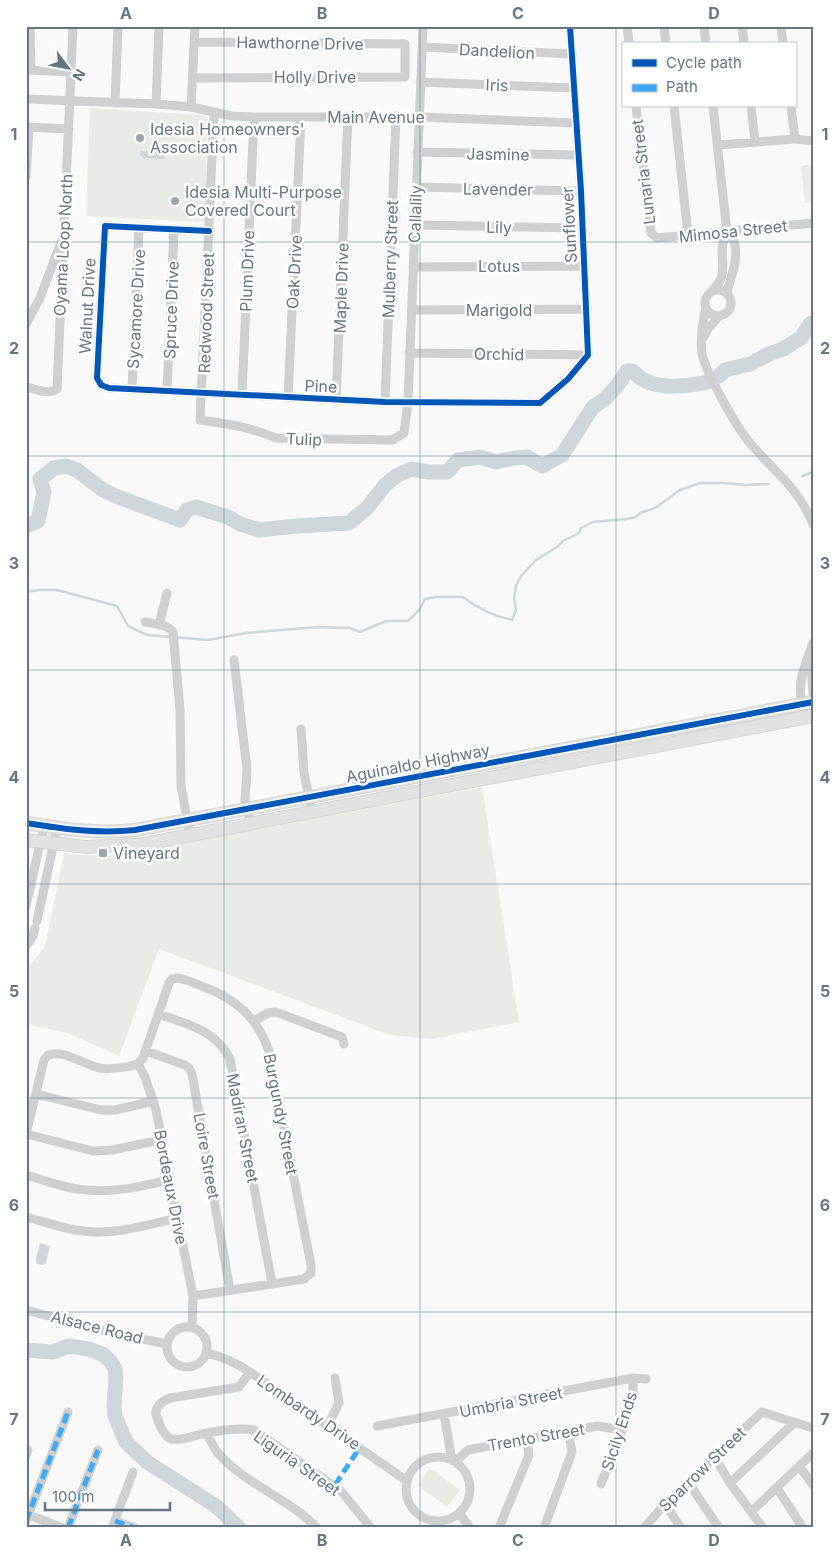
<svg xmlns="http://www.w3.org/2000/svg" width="839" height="1554" font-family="Inter,sans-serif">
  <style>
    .green { fill: #e8ebe6 }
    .water { fill: #ced6d9 }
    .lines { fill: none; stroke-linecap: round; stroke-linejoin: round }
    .stream { stroke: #ced6d9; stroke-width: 2.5 }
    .river { stroke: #ced6d9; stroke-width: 15 }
    .highway-casing { stroke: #d5d6d6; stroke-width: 14 }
    .minor { stroke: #cecfd0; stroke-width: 9 }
    .highway { stroke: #e1e2e2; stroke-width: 12 }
    .quiet { stroke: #3fa9f5; stroke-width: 5; stroke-dasharray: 10 5; stroke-linecap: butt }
    .cycleway-casing { stroke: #fff; stroke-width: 9 }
    .cycleway { stroke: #0057b8; stroke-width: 6 }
    .grid { fill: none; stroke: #657683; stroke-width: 1; stroke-opacity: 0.55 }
    .poi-dot { fill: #99a4ac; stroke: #fff; stroke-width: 2 }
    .labels { text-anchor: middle; stroke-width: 5; stroke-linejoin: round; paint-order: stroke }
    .street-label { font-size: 16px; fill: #657683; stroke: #fff }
    .poi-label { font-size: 16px; fill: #657683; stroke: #fff; text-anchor: start }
    .neatline { fill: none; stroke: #657683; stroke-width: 2 }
    .grid-label { font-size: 16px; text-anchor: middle; font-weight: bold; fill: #657683 }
  </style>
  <rect width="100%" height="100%" fill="#f9f9f9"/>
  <!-- green -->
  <path class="green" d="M90,108L183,114L202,115L208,118L205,220L203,222L86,216Z
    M813,164V202L805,203L801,166Z
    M482,787L519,1022L432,1039L390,1035L159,949L119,1056L68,1033L34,1026L26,1022V970L45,947L64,853C89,857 112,855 137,852Z
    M430,1468L460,1490L447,1507L418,1485Z"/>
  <!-- water -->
  <path class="water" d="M140,151L164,152V159L143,158L140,154Z
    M40,1243L50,1246L46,1262L43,1265L37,1264L36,1259Z"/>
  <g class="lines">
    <!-- stream -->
    <path class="stream" d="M802,476L813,472
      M26,592L39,590H57L117,606L128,626L147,635L208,640L246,633L318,627L350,628L360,632L386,621H408L420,609L425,599L436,597H463C477,608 494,616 512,620L516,609L514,598L516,586L521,576L536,560L557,547L563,541L579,533L581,528L593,522L626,519L636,517L640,513L655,508L680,490L700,483H724L745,485L769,484"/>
    <!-- river -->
    <path class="river" d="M719,376L725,370L750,364L769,354L783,349L801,338L811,323L813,325
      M26,526L38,521L44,492L40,479L54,468L66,466L77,470L103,490L118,497L180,520L187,510L196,507L228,517L240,524L259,530L296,526L349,523L367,508L385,485L396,476L411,469L428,472H447L458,460L480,457L496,462L514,458L527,457L542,466L562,455L593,407L605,399L617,386L627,371H633C649,391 684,387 707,382
      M26,1350L53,1352L68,1346L89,1349L104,1355L111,1362L115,1369L116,1377L114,1406L115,1416L126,1442L147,1462L216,1506L239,1528"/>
    <defs>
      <path id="highway" d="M26,823C63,829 98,834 135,830L813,702
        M26,840L87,847L144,844L813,716"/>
    </defs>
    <!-- highway casing -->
    <use href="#highway" class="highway-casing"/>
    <!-- minor -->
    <path class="minor" d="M30,26L31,70
      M627,26L629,44
      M664,26L666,44
      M704,26L706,44
      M742,26L744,44
      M781,26L783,44
      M422,47L571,54
      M26,70L71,72
      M193,78L405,77V44L195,42
      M420,82L573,88
      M26,99L156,104L191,107L232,116L254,117H419L576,123
      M115,103L118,26
      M156,104L159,26
      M636,106L651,233L657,238L813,223
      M674,106L688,235
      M713,106L727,232C730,235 733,238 734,242C740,257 730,278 727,293
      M751,106L755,142
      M791,106L795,139
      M191,107L195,26
      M214,113L200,420C227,424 251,427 276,438L392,440L404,433L408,402L423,26
      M26,127L69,129
      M718,145L795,139L813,141
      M417,152L579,155
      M26,177L29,128
      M416,187L581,191
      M415,225L583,228
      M209,231L105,226L97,378L101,385L109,388L385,402L540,403L568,379L588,355L581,191L570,26
      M413,267L585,266
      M705 303a13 13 0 1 1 26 0a13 13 0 1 1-26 0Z
      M711,292C715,287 721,282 722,275C725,258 718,249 727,232
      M706,307C703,322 700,337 702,353C705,372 737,428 750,443C774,472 798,487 813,524
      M412,310L587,309
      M26,324L40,298L61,242
      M703,338L708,329L719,316
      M409,353L588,355
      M26,387C36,389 48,395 57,389L73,26
      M132,390L139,228
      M167,391L174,229
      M242,395L254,117
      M288,398L301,117
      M336,400L348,116
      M385,402L396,116
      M145,622C154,624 168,624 173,632L180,709L181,786L190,835
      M159,625L167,593
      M810,653L813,694
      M234,660L247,769L245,800L251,824
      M805,707C793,690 807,660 813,643
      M301,729L304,773L312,812
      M26,906L44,826
      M37,921L57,828
      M26,946L33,936L35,928
      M159,1014C188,1025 215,1029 230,1059L272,1283
      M254,1021L268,1013L276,1012L342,1037L344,1044
      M146,1051L185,1065L189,1068L192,1074L230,1290
      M138,1064L143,1058L169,983L172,979L177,978C186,979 195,983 204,987C236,999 257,1017 269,1051L311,1265V1273L304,1279L193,1296
      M138,1064L145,1077L156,1110L193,1296L192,1328
      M36,1094L101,1110H115L154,1101
      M26,1134L44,1060L48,1055C65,1049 83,1065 100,1068C109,1070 129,1067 138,1064
      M26,1134L93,1151L112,1150L161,1140
      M26,1175C46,1181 67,1189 87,1190C115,1193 142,1186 169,1180
      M26,1217C45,1222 64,1229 83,1231C115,1235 147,1225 178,1218
      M26,1310L112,1333L167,1344
      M167 1347a20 20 0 1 1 40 0a20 20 0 1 1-40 0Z
      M206,1353C223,1356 236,1363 250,1372L407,1481
      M250,1372L239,1387L170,1398C163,1401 155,1406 156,1414C158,1421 163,1434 169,1438C178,1443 197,1434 207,1433C222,1430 239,1427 254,1430L341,1491L371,1528
      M444,1414L452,1460
      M328,1425L339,1403L335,1378
      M377,1426L633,1378L646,1379
      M206,1433C210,1439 213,1447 218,1453C243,1483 290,1499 317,1528
      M26,1456L28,1450
      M714,1456L730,1483L763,1528
      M406 1489a32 32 0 1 1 64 0a32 32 0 1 1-64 0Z
      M455,1462L468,1450L597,1426L622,1430
      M799,1466L813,1485
      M688,1482L719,1528
      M730,1483L795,1422
      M601,1484L622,1430L633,1396V1378
      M777,1488L803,1528
      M665,1504L681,1528
      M752,1511L813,1453
      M459,1513L470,1528
      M29,1515L63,1528
      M26,1521L68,1412
      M115,1521L135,1528
      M68,1528L98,1450
      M112,1528L133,1472
      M499,1528L529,1455L527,1439
      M544,1528L572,1452L568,1431
      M644,1528L665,1504L762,1412L813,1428"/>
    <!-- highway -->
    <use href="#highway" class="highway"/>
    <!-- quiet -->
    <path class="quiet" d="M335,1485L360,1447
      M26,1521L68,1412
      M115,1521L135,1528
      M68,1528L98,1450"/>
    <defs>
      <path id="cycleway" d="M209,231L105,226L97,378L101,385L109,388L385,402L540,403L568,379L588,355L581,191L570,26
        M26,823C63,829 98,834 135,830L813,702"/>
    </defs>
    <!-- cycleway casing -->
    <use href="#cycleway" class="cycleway-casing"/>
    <!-- cycleway -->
    <use href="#cycleway" class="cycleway"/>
  </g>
  <!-- grid -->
  <path class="grid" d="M224,26V1528M420,26V1528M616,26V1528M26,242H813M26,456H813M26,670H813M26,884H813M26,1098H813M26,1312H813"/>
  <!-- markers -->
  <g class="poi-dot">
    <circle cx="140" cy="138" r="5"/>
    <circle cx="175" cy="201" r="5"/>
    <rect x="98" y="848" width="10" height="10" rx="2.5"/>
  </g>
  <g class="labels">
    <!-- street labels -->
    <g class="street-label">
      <text transform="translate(300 43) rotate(1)" y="6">Hawthorne Drive</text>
      <text transform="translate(497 51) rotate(3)" y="6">Dandelion</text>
      <text x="315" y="83">Holly Drive</text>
      <text transform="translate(497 85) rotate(2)" y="6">Iris</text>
      <text x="376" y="123">Main Avenue</text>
      <text transform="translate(498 154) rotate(1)" y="6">Jasmine</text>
      <text transform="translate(643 172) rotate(-97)" y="6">Lunaria Street</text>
      <text transform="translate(498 189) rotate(1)" y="6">Lavender</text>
      <text transform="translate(415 214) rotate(-88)" y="6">Callalily</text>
      <text transform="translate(569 225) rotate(-93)" y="6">Sunflower</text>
      <text transform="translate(499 227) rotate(1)" y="6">Lily</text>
      <text transform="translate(733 231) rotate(-6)" y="6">Mimosa Street</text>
      <text transform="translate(63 245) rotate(-87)" y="6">Oyama Loop North</text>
      <text transform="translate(390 259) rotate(-88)" y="6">Mulberry Street</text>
      <text x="499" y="272">Lotus</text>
      <text transform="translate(247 271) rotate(-88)" y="6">Plum Drive</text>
      <text transform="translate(294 272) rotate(-87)" y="6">Oak Drive</text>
      <text transform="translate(341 288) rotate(-88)" y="6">Maple Drive</text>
      <text transform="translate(87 306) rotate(-87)" y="6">Walnut Drive</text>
      <text transform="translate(136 309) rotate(-87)" y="6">Sycamore Drive</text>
      <text transform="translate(171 310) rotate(-88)" y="6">Spruce Drive</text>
      <text x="499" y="316">Marigold</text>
      <text transform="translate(206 313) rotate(-88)" y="6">Redwood Street</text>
      <text transform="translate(499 354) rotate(1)" y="6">Orchid</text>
      <text transform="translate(321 386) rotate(3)" y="6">Pine</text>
      <text transform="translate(304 439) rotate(2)" y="6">Tulip</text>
      <text transform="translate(418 763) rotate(-11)" y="6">Aguinaldo Highway</text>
      <text transform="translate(281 1114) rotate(79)" y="6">Burgundy Street</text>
      <text transform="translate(243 1128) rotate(79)" y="6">Madiran Street</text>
      <text transform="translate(207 1156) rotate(80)" y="6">Loire Street</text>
      <text transform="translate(171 1187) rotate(79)" y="6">Bordeaux Drive</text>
      <text transform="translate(97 1327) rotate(14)" y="6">Alsace Road</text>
      <text transform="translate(511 1402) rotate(-11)" y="6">Umbria Street</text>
      <text transform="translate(309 1412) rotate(34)" y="6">Lombardy Drive</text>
      <text transform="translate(619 1431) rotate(-72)" y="6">Sicily Ends</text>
      <text transform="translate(536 1437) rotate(-10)" y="6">Trento Street</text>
      <text transform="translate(297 1463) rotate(35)" y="6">Liguria Street</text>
      <text transform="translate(702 1469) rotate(-44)" y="6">Sparrow Street</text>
    </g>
    <!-- poi labels -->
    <g class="poi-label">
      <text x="150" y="135">Idesia Homeowners'<tspan x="150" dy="18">Association</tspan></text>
      <text x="185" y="198">Idesia Multi-Purpose<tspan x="185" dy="18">Covered Court</tspan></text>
      <text x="113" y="859">Vineyard</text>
    </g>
  </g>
  <!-- border -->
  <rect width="839" height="1554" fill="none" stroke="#ffffff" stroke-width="55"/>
  <!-- legend -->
  <rect x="622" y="42" width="175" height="65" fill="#ffffff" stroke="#c1c8cd"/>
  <rect x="632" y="59" width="25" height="8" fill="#0057b8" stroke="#c1c8cd"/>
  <text x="666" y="68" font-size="15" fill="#657683">Cycle path</text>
  <rect x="632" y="84" width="25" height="8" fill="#3fa9f5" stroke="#c1c8cd"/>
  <text x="666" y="92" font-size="15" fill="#657683">Path</text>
  <!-- north arrow -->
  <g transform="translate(68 68) rotate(122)" stroke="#ffffff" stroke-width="4" paint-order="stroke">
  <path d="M0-4L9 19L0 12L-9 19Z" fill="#657683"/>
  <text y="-8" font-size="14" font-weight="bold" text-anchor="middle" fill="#657683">N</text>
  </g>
  <!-- scale -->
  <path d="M45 1502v8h125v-8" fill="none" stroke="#657683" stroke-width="2.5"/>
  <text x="52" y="1502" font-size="15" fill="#657683" stroke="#ffffff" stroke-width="4" paint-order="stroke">100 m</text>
  <rect x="28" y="28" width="784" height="1498" class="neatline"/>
  <g class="grid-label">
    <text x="126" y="19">A</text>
    <text x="322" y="19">B</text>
    <text x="518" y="19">C</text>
    <text x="714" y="19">D</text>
    <text x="14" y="140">1</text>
    <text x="825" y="140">1</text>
    <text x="14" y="354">2</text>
    <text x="825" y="354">2</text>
    <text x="14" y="569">3</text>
    <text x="825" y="569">3</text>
    <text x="14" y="783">4</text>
    <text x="825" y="783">4</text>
    <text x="14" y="997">5</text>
    <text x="825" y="997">5</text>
    <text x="14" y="1211">6</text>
    <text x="825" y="1211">6</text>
    <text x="14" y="1425">7</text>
    <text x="825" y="1425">7</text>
    <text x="126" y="1546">A</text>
    <text x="322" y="1546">B</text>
    <text x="518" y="1546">C</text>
    <text x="714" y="1546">D</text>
  </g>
</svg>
